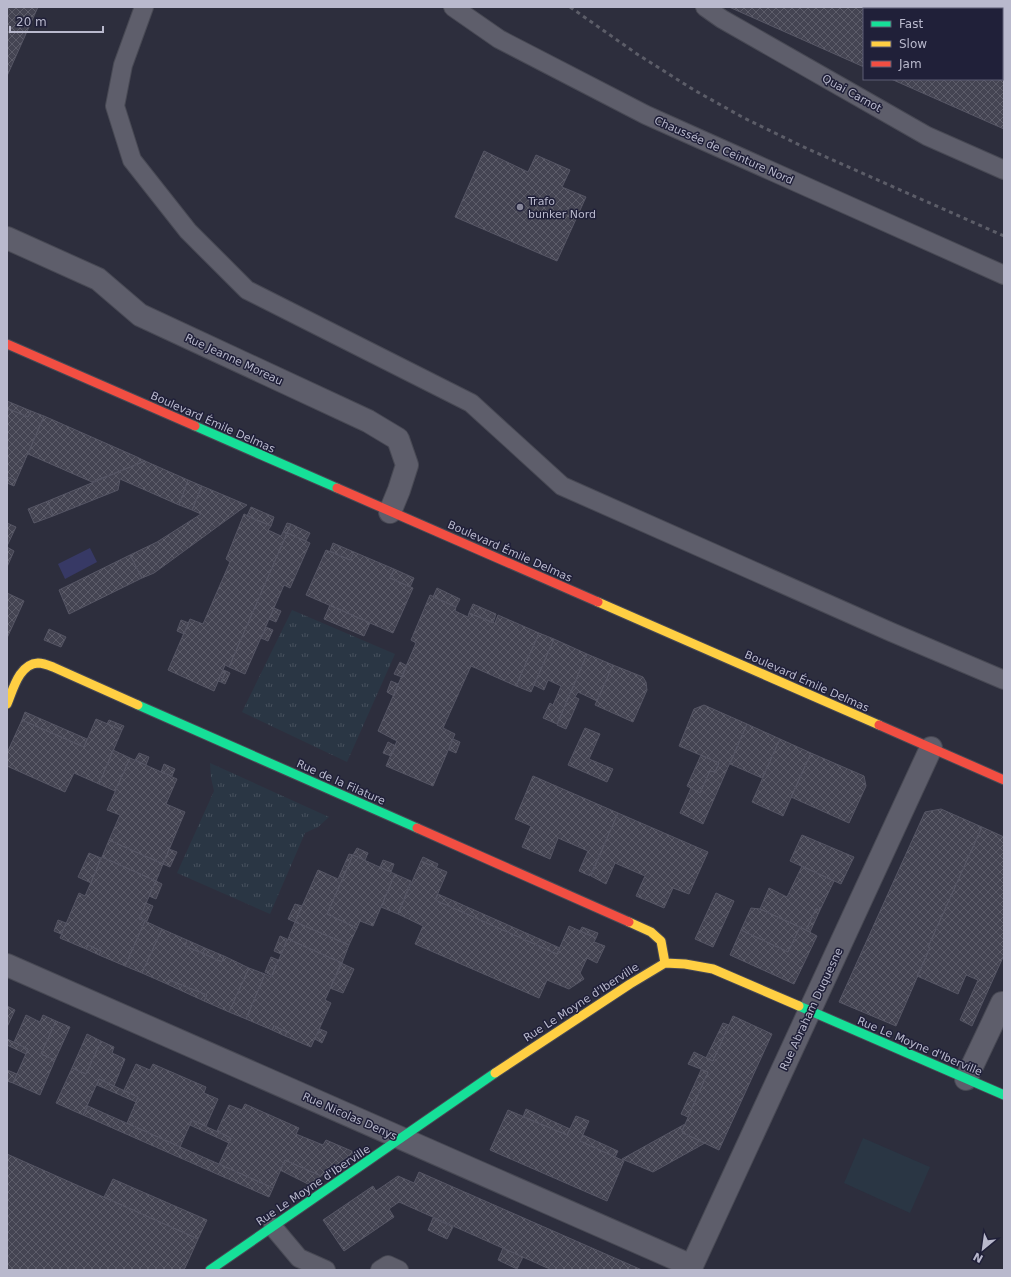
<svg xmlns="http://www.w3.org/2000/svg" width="1011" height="1277" font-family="'DejaVu Sans',sans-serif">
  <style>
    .grass { fill: url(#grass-tufts) }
    .park { fill: #2a3644 }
    .water { fill: #373965 }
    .building { fill: url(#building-cross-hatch); stroke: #565665 }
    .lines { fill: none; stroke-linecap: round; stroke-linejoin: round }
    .lane-casing { stroke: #484954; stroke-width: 20 }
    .street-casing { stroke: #484954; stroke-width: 24 }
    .fast-casing { stroke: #484954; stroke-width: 11 }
    .slow-casing { stroke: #484954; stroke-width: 11 }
    .jam-casing { stroke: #484954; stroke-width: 11 }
    .lane { stroke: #5e5e6b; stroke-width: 18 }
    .street { stroke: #5e5e6b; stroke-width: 22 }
    .fast { stroke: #16e098; stroke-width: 9 }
    .slow { stroke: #ffcf43; stroke-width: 9 }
    .jam { stroke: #f24e42; stroke-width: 9 }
    .rail { stroke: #5c5d68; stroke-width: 3; stroke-dasharray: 4 4; stroke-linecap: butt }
    .poi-dot { fill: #88889b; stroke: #202039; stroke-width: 1.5 }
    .labels { text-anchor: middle; stroke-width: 3; stroke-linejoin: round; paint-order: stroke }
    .street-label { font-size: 11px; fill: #b9b9cd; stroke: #202039 }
    .poi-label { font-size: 11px; fill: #b9b9cd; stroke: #202039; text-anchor: start }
  </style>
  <defs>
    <pattern id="grass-tufts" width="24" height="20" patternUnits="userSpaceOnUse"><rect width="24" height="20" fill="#2a3644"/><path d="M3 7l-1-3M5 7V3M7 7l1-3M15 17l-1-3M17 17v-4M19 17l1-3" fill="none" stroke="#47515e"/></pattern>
    <pattern id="building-cross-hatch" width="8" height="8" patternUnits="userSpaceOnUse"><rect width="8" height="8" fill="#444452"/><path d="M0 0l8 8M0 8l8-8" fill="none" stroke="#5d5d6a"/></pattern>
  </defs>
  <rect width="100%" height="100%" fill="#2d2e3d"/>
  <!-- grass -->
  <path class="grass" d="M292,610L395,654L347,762L242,712Z
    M210,763L329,817L318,827L305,833L270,914L177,873L214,791L211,778Z"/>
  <!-- park -->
  <path class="park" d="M863,1138L930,1167L910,1213L844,1183Z"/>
  <!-- water -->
  <path class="water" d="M90,548L97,562L65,579L58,564Z"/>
  <!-- building -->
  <path class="building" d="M7,7H38L7,76Z
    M729,7H1004V129L891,79H1002V9H864V67Z
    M484,151L528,172L536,155L570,170L562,187L586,197L557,261L455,217Z
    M7,401L31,411L28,417L9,409L7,412Z
    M9,409L28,417L31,411L44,416L16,481L7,477V412Z
    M44,416L137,457L145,461L92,482L28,454Z
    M145,461L188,480L179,505L120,479L118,490L53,516L48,501Z
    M7,477L16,481L14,486L7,483Z
    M188,480L202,486L192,510L179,505Z
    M202,486L247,505L154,573L142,578L130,555L157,542L201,514L192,510Z
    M48,501L53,516L34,523L28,509Z
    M251,507L274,517L271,526L247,516Z
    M244,514L271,526L268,530L281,536L283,532L287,533L229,667L225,665L214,691L168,670L190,619L203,624L230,562L226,559Z
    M7,523L16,527L7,546Z
    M287,523L291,524L287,533L283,532Z
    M291,524L310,533L306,541L287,533Z
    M287,533L310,543L290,588L284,585L245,674L229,667Z
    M333,543L354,552L350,560L330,551Z
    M7,547L14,551L7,567Z
    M326,550L350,560L354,552L394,569L390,578L413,588L393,633L306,595Z
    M130,555L142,578L69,614L59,590Z
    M394,569L414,578L410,587L390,578Z
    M437,588L460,599L456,607L433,597Z
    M7,593L24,601L7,638Z
    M430,595L456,607L455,611L468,617L469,613L495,623L498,615L539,633L516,686L471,666L443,728L455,734L433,786L386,766L397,741L378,731L416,643L411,640Z
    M473,604L496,614L493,623L469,613Z
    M330,605L370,623L364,636L324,619Z
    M274,608L281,611L276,622L269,619Z
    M181,620L189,623L184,634L177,631Z
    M266,627L273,630L268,641L261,638Z
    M49,629L66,637L61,647L44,640Z
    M539,633L554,639L531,692L516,686Z
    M554,639L587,654L557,724L543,718L550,703L553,705L561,686L548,680L544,690L534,685Z
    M587,654L613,665L597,701L578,692L575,697L579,699L566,729L557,725Z
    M400,662L407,666L402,677L394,674Z
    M613,665L643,677L646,682L647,690L633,722L595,705Z
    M223,670L226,671L221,682L218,681Z
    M226,671L230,673L225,684L221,682Z
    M391,681L398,684L394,696L387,692Z
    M704,705L747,724L703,824L680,813L691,788L700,793L710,771L715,772L719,763L679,746L694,709Z
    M25,712L87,739L84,747L22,720Z
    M96,719L122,730L99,784L74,773L65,792L7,766V753L22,720L84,747Z
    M109,720L124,726L122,730L107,724Z
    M747,724L780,739L762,778L730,764Z
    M585,728L600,734L589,759L613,769L607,782L568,765Z
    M453,739L460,742L456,753L449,750Z
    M780,739L811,753L783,816L752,802Z
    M388,742L396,746L391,756L383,753Z
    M113,750L130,758L115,791L99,784Z
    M139,753L149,757L146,765L135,760Z
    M811,753L864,776L866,786L849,823L791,797Z
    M701,755L719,763L715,772L710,771L700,793L687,786Z
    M130,758L177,779L166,804L185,812L163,864L109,840L120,815L107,810Z
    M164,764L175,769L172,776L161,772Z
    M533,776L618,813L590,876L579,871L588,851L558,838L550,859L522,847L531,826L515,819Z
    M941,809L982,827L928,947L930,948L896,1026L839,1002L925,812Z
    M618,813L708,852L689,894L673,888L664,908L636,896L645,876L615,863L606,884L591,876Z
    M982,827L1004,837V955L972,1026L960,1020L978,980L966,975L958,994L917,976L930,948L928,947Z
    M802,835L854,857L841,884L790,861Z
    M109,840L163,864L156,881L102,857Z
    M357,848L368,853L365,860L353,855Z
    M169,849L177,852L170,867L163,864Z
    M89,853L101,858L91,883L78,877Z
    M349,854L353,855L327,914L357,928L349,945L295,922L318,870L338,879Z
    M353,855L395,874L373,926L360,921L357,928L327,914Z
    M102,857L156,881L139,919L145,921L125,966L99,955L101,951L88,945L86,949L60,938L79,893L85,896Z
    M423,857L438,864L436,868L421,861Z
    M383,860L394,864L391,872L380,867Z
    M421,861L447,872L435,900L557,954L569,926L596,938L594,942L605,946L597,963L587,958L580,973L584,979L569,989L547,980L539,998L415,944L423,926L398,914Z
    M802,866L834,881L820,910L816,909L806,930L760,909L769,888L787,897Z
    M395,874L411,881L398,914L381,907Z
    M156,881L162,884L156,899L149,896Z
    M716,893L734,901L713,947L695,939Z
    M438,894L560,948L557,954L435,900Z
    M146,903L153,906L147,921L140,918Z
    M295,904L302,906L295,922L288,919Z
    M751,908L760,909L800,927L788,952L741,930Z
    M816,909L820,910L810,932L806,930Z
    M58,920L66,923L61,934L54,931Z
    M145,921L162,929L142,973L125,966Z
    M295,922L349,945L342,963L288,939Z
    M582,927L598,933L596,938L580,931Z
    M800,927L817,936L794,984L730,955L741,930L788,952Z
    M162,929L187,940L185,946L222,962L224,956L249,968L229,1012L204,1001L207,995L169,980L167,984L142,973Z
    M280,936L287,939L281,954L274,951Z
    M288,939L342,963L325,1000L331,1003L311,1047L285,1036L287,1032L274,1026L272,1030L246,1019L265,974L271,977Z
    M187,940L205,948L203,953L185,946Z
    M88,945L101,951L99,955L86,949Z
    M205,948L224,956L222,962L203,953Z
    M271,957L278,960L272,976L265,972Z
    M341,963L354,969L343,993L330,988Z
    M249,968L265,974L246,1019L229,1012Z
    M169,980L207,995L204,1001L167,984Z
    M7,1006L15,1010L7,1027Z
    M26,1015L40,1022L43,1015L56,1021L41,1054L55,1060L40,1095L13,1083L28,1049L14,1042Z
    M733,1016L772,1034L719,1150L683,1133L682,1131L708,1072L688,1064L694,1052L713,1061Z
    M56,1021L70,1027L55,1060L41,1054Z
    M723,1023L729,1025L713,1061L706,1058Z
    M274,1026L287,1032L285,1036L272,1030Z
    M320,1029L327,1032L322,1043L315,1039Z
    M87,1034L101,1041L86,1074L72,1068Z
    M7,1039L28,1049L26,1054L7,1045Z
    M101,1041L114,1047L112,1053L125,1059L114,1086L99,1079L83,1115L56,1103L72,1068L86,1074Z
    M136,1064L150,1070L153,1064L206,1087L204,1093L218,1099L206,1126L192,1120L180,1147L127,1123L138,1097L124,1090Z
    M7,1070L17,1074L13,1083L7,1081Z
    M701,1070L708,1072L688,1117L681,1114Z
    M99,1079L138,1097L136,1102L97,1085Z
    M245,1104L299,1128L296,1134L323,1145L326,1140L354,1152L321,1176L285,1160L273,1188L219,1164L231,1138L217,1131L229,1105L242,1110Z
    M88,1106L273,1188L269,1197L83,1115Z
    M526,1109L570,1129L567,1135L523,1117Z
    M508,1110L567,1135L576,1116L589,1121L580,1141L624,1161L607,1201L490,1150Z
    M192,1120L231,1138L229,1143L190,1125Z
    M685,1124L682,1131L683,1133L705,1143L653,1172L622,1159Z
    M583,1135L618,1151L615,1157L580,1141Z
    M7,1154L198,1239L185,1268L182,1270H7Z
    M285,1160L321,1176L308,1184L280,1170Z
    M419,1172L642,1270H552L399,1202L389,1209L394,1217L344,1251L323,1220L373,1186L376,1191L398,1176L414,1183Z
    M113,1179L207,1220L198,1239L104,1197Z
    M433,1218L453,1227L447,1239L428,1230Z
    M503,1248L523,1257L517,1269L498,1260Z"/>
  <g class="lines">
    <defs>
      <path id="lane" d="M144,7L123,65L115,106L132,160L188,231L247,290L471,403L562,486L891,632L1004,680
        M453,7L499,39L646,115L1004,275
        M705,7L722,19L927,136L1004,170
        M273,1227L299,1258L326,1270
        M380,1270L388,1265L399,1270"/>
      <path id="street" d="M7,238L98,279L140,315L368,421L398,439L407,465L399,490L390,512
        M7,965L692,1266
        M966,1079L1002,1003H1004
        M690,1270L931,748"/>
      <path id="fast" d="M195,426L337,488
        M138,705L417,828
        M799,1006L1004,1095
        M210,1270L495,1073"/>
      <path id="slow" d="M598,602L879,725
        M7,704C13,690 19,664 38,663C43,663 48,665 53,667L138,705
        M629,922L651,932L661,941L665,963
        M495,1073L630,984L665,963L685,964L713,969L799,1006"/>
      <path id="jam" d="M7,344L195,426
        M337,488L598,602
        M879,725L1004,780
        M417,828L629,922"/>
    </defs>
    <!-- lane casing -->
    <use href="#lane" class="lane-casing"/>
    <!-- street casing -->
    <use href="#street" class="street-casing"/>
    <!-- fast casing -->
    <use href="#fast" class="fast-casing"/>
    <!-- slow casing -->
    <use href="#slow" class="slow-casing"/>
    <!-- jam casing -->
    <use href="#jam" class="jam-casing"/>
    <!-- lane -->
    <use href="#lane" class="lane"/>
    <!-- street -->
    <use href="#street" class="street"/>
    <!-- fast -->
    <use href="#fast" class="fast"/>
    <!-- slow -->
    <use href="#slow" class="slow"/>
    <!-- jam -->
    <use href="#jam" class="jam"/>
    <!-- rail -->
    <path class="rail" d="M570,7L637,54L694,90L744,118L808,149L1004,236"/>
  </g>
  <!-- markers -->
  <circle class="poi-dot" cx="520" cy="207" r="4"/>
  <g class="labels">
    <!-- street labels -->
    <g class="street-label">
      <text transform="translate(852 93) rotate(29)" y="4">Quai Carnot</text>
      <text transform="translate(724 150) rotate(24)" y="4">Chaussée de Ceinture Nord</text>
      <text transform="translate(234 359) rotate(25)" y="4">Rue Jeanne Moreau</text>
      <text transform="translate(213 422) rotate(24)" y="4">Boulevard Émile Delmas</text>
      <text transform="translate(510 551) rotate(24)" y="4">Boulevard Émile Delmas</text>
      <text transform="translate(807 681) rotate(24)" y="4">Boulevard Émile Delmas</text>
      <text transform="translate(341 782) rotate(24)" y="4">Rue de la Filature</text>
      <text transform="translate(581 1002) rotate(-33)" y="4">Rue Le Moyne d'Iberville</text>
      <text transform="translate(811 1009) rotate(-65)" y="4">Rue Abraham Duquesne</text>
      <text transform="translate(920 1046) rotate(23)" y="4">Rue Le Moyne d'Iberville</text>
      <text transform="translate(350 1116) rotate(24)" y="4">Rue Nicolas Denys</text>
      <text transform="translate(313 1185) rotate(-34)" y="4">Rue Le Moyne d'Iberville</text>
    </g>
    <!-- poi labels -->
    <g class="poi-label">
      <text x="528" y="205">Trafo<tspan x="528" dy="13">bunker Nord</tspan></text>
    </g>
  </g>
  <!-- border -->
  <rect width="1011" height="1277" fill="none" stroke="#b9b9cd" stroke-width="16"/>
  <!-- legend -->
  <rect x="863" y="8" width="140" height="72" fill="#202039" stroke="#5d5d74"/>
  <rect x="871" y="21" width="20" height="6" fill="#16e098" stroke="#5d5d74"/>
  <text x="899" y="28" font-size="12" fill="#b9b9cd">Fast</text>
  <rect x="871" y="41" width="20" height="6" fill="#ffcf43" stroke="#5d5d74"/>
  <text x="899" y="48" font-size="12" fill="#b9b9cd">Slow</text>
  <rect x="871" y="61" width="20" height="6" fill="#f24e42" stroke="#5d5d74"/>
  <text x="899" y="68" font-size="12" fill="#b9b9cd">Jam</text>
  <!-- north arrow -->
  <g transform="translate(983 1249) rotate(209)" stroke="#202039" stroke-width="3" paint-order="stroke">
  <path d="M0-3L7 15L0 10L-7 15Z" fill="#b9b9cd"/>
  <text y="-6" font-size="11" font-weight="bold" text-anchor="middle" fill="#b9b9cd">N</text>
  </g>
  <!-- scale -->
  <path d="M10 26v6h93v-6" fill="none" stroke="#b9b9cd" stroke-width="2"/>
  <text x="16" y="26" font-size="12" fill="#b9b9cd" stroke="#202039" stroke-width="3" paint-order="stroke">20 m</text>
</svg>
